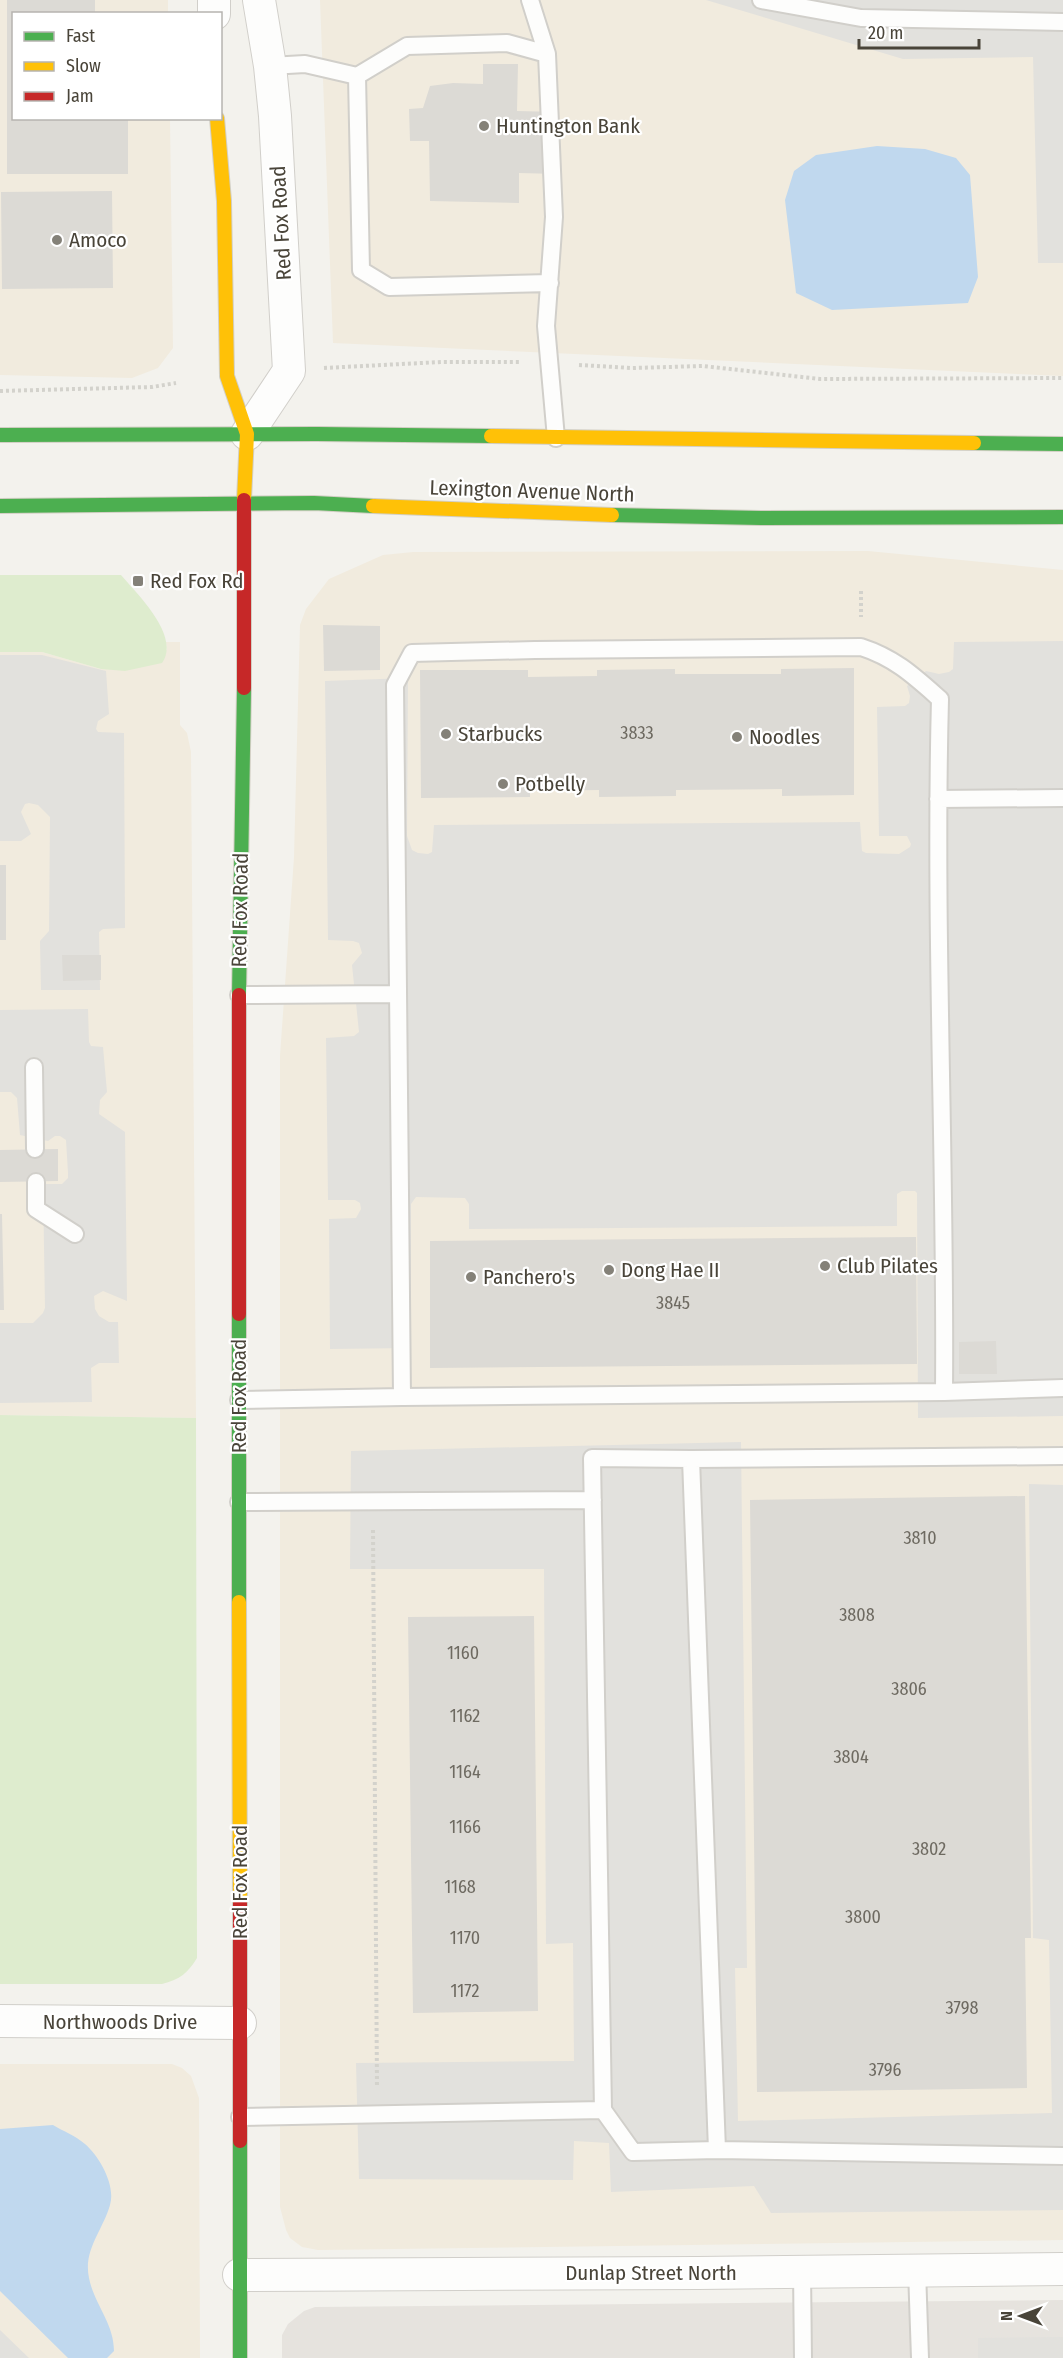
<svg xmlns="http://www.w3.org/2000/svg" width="1063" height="2358" font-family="'Fira Sans Condensed',sans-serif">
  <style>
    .commercial { fill: #f1ebde }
    .industrial { fill: #e6e3de }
    .green { fill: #deecce }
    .parking { fill: #e2e1dd }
    .water { fill: #c0d8ee }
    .building { fill: #dcdad5 }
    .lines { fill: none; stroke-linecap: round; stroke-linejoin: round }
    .lane-casing { stroke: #d1cfca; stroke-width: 20 }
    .street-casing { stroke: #d1cfca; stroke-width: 34 }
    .fast-casing { stroke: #d2cfc4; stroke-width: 16 }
    .slow-casing { stroke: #d2cfc4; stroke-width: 16 }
    .jam-casing { stroke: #d2cfc4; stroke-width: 16 }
    .path { stroke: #d3d2cc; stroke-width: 4; stroke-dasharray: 3 3; stroke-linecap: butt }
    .lane { stroke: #fdfdfc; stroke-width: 16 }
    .street { stroke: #fdfdfc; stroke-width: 32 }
    .fast { stroke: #4caf50; stroke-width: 14 }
    .slow { stroke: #ffc107; stroke-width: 14 }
    .jam { stroke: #c62828; stroke-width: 14 }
    .poi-dot { fill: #848178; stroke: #fff; stroke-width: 2 }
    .labels { text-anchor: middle; stroke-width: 4.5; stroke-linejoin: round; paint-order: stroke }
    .number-label { font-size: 18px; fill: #6e6a61 }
    .poi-label { font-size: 21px; fill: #494439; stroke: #fff; text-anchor: start }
    .street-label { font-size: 21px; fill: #494439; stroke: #fff }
  </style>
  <rect width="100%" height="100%" fill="#f3f2ed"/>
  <!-- commercial -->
  <path class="commercial" d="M0,0H168V13L14,14V118L170,119L173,348L158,368L132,378L0,375Z
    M320,0H1063V376L333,343Z
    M868,551L1063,570V2240L318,2250L302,2247L290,2238L286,2230L280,2207V1056L294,857L300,625L306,609L329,579L383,555L413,552Z
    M166,642H180V725L187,733L191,752L196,1418L0,1415V652H42L101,669L167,650Z
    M0,2064H172L182,2068L191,2076L199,2098L200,2358H0Z"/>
  <!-- industrial -->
  <path class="industrial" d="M1063,2300V2358H282V2335L288,2324L304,2311L315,2307Z"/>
  <!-- green -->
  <path class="green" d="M0,575H121C138,595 181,636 162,663L125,671L101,669L42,652H0Z
    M0,1415L196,1418L197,1958C188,1973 179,1980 162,1984H0Z"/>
  <!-- parking -->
  <path class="parking" d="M706,0H1063V263H1038L1033,57L903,59Z
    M1063,641V1416L918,1418L917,1193L915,1191H902L897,1194V1226L469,1229V1204L465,1198L416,1197L411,1204V1348L330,1349L329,1219L356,1218L361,1209L360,1203L355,1200H328L326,1038L354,1036L359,1032L352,965L362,953L359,943L353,941L328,940L325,681L408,678L407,836L412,850L418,853L428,854L432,852L434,825L860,822L862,851L866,853L899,854L910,847L911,844L907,836H879L877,707L905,706L909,703L910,696L907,686L926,671L939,674L949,672L953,669L954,642Z
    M0,655H42L106,671L109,714L98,721L96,729L98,732L124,733L125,928L103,929L99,932L100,990H41L40,941L49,931L50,817L38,805L29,803L25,804L21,812L31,834L21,841H0Z
    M88,1009L89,1042L91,1046L103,1047L107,1092L100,1100L99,1114L125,1132L127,1301L103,1291L94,1296L95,1309L99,1316L109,1322H118L119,1363H99L91,1368L92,1402L0,1403V1323H33L43,1313L45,1308L43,1184H62L68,1178V1173L66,1140L60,1136H55L48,1141L20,1135L17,1098L11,1092H0V1010Z
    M741,1442L747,1968H735L738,2121L1052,2113L1049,1940L1033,1938L1029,1484L1063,1485V2210L771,2213L754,2186L611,2192L609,2143L574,2141L573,2180L359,2179L356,2063L574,2061L573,1943L546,1944L544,1569H350L351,1451Z
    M0,2330L29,2358H0Z
    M1063,2337V2358H978V2338Z"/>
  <!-- water -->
  <path class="water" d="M877,146L925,149L956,158L970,175L978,277L968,303L832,310L796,293L785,200L794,171L816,155Z
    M53,2125C63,2131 76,2136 85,2144C99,2156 116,2185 110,2205C103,2230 83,2250 89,2278C94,2304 114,2323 114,2351L107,2358H68L0,2291V2129Z"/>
  <!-- building -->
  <path class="building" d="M7,0H95V14H14V118H128V174H7Z
    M483,64H518L517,111L558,112L557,174L519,173V203L430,201L429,141H410L409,109L423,108L430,86L453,83L483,84Z
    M112,191L113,288L2,289L1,192Z
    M323,625L380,626V670L324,671Z
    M854,668V795L782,796V789L676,790V796L599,797V790L530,791V797L421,798L420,670H528V677L597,676V670L675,669V674H781V669Z
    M0,865H6V940H0Z
    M62,955H101V980L63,981Z
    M58,1149V1181L0,1182V1150Z
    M0,1214H2L4,1310H0Z
    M916,1237L917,1364L430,1368V1241Z
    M996,1341L997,1374H959V1342Z
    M1025,1496L1031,1938H1025L1027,2088L757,2092L750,1500Z
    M534,1616L538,2011L413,2013L408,1617Z"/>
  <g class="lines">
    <defs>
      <path id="lane" d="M530,0L547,54L554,217L546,326L556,438
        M761,0L861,18L1063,22
        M270,66L305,64L357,76L407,46L507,43L547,54
        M357,76L361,270L389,287L550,283
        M938,799L1063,798
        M239,995L398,994
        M34,1067L35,1149
        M36,1182V1209L75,1234
        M402,1397L944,1392
        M239,1400L402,1397L395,685L412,653L535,650L861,647C895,658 914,676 940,699C934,930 946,1161 944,1392L1063,1388
        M691,1459L1063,1456
        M239,1502L593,1500
        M603,2110L633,2152L717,2150L1063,2156
        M240,2117L603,2110L592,1458L691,1459L717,2150
        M917,2270L920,2358
        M802,2272L803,2358"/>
      <path id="street" d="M214,0V14
        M247,434L289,371L275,116L270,66L259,0
        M0,2021L240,2023
        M239,2275L698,2273L1063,2269"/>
      <path id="fast" d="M0,435L317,434L491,436
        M974,443L1063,444
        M0,506L314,503L373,506
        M612,515L761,518L1063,517
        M239,995L244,688
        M239,1314V1602
        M240,2141V2358"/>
      <path id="slow" d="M217,118L224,201L227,376L247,434L244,500
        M491,436L974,443
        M373,506L612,515
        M239,1602L240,1903"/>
      <path id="jam" d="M244,688V500
        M239,995V1314
        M240,1903V2141"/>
    </defs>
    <!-- lane casing -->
    <use href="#lane" class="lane-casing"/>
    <!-- street casing -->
    <use href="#street" class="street-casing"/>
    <!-- fast casing -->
    <use href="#fast" class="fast-casing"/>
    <!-- slow casing -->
    <use href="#slow" class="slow-casing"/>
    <!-- jam casing -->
    <use href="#jam" class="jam-casing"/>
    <!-- path -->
    <path class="path" d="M579,365L632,368L703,366L820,379L1063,378
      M324,368L441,362H520
      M0,391L152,387L176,383
      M861,591V617
      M373,1530L377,2086"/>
    <!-- lane -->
    <use href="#lane" class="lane"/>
    <!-- street -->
    <use href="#street" class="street"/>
    <!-- fast -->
    <use href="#fast" class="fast"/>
    <!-- slow -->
    <use href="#slow" class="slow"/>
    <!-- jam -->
    <use href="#jam" class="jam"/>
  </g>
  <!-- markers -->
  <g class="poi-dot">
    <circle cx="484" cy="126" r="6"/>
    <circle cx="57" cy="240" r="6"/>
    <rect x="132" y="575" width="12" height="12" rx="3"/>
    <circle cx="446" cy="734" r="6"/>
    <circle cx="737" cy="737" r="6"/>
    <circle cx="503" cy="784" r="6"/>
    <circle cx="825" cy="1266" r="6"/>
    <circle cx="609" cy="1270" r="6"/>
    <circle cx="471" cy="1277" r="6"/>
  </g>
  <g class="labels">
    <!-- number labels -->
    <g class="number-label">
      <text x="637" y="739">3833</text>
      <text x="673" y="1309">3845</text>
      <text x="920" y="1544">3810</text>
      <text x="857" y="1621">3808</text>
      <text x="463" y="1659">1160</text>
      <text x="909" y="1695">3806</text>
      <text x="465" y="1722">1162</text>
      <text x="851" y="1763">3804</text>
      <text x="465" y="1778">1164</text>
      <text x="465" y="1833">1166</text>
      <text x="929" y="1855">3802</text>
      <text x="460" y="1893">1168</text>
      <text x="863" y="1923">3800</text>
      <text x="465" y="1944">1170</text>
      <text x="465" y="1997">1172</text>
      <text x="962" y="2014">3798</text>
      <text x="885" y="2076">3796</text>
    </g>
    <!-- poi labels -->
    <g class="poi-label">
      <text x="496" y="133">Huntington Bank</text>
      <text x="69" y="247">Amoco</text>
      <text x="150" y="588">Red Fox Rd</text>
      <text x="458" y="741">Starbucks</text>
      <text x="749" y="744">Noodles</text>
      <text x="515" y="791">Potbelly</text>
      <text x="837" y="1273">Club Pilates</text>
      <text x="621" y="1277">Dong Hae II</text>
      <text x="483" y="1284">Panchero's</text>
    </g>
    <!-- street labels -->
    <g class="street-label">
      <text transform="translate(281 223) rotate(-93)" y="7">Red Fox Road</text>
      <text transform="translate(532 491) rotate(2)" y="7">Lexington Avenue North</text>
      <text transform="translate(240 910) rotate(-89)" y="7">Red Fox Road</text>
      <text transform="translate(239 1396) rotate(-90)" y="7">Red Fox Road</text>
      <text transform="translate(240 1882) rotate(-90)" y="7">Red Fox Road</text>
      <text x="120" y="2029">Northwoods Drive</text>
      <text x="651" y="2280">Dunlap Street North</text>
    </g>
  </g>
  <!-- legend -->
  <rect x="12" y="12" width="210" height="108" fill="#ffffff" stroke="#b6b4b0" stroke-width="1.5"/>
  <rect x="24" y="32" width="30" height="9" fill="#4caf50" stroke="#b6b4b0" stroke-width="1.5"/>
  <text x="66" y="42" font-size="18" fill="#494439">Fast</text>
  <rect x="24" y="62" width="30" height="9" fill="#ffc107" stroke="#b6b4b0" stroke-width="1.5"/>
  <text x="66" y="72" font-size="18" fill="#494439">Slow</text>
  <rect x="24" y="92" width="30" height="9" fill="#c62828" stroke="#b6b4b0" stroke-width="1.5"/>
  <text x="66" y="102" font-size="18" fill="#494439">Jam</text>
  <!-- north arrow -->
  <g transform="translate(1021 2316) rotate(270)" stroke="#ffffff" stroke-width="4.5" paint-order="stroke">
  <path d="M0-4.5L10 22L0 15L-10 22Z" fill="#494439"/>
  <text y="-9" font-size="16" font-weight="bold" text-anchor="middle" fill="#494439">N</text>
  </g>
  <!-- scale -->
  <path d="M859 39v9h120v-9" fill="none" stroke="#494439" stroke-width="3"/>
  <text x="868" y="39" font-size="18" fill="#494439" stroke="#ffffff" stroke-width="4.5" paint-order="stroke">20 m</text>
</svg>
